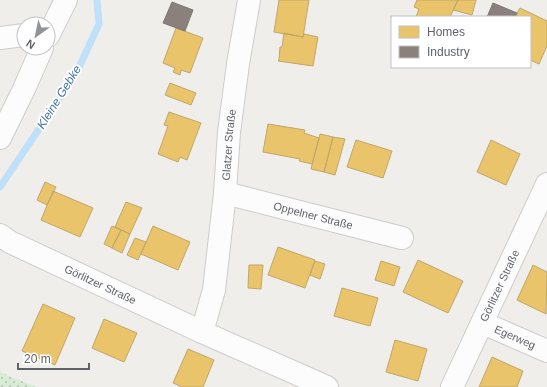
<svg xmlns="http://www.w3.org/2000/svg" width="547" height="387" font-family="Helvetica,sans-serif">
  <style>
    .grass { fill: url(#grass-dots) }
    .homes { fill: #e9c46a; stroke: #c0a769 }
    .industry { fill: #8a817c; stroke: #7d7876 }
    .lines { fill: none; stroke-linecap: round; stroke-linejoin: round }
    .stream { stroke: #bfe0f9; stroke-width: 7 }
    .minor-casing { stroke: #cbcccc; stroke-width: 24 }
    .minor { stroke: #fdfcfc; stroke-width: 22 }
    .labels { text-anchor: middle; stroke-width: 4; stroke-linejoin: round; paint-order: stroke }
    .street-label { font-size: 11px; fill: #5f6368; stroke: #fff }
    .water-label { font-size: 12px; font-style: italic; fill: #4174aa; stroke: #fff }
  </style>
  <defs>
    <pattern id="grass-dots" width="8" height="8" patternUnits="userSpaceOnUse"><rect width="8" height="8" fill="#d8ebd6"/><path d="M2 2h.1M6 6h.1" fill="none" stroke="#b2c2b1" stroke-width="1.8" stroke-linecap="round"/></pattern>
  </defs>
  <rect width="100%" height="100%" fill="#efeeea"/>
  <!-- grass -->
  <path class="grass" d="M0,372L36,387H0Z"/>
  <!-- homes -->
  <path class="homes" d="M279,0H309L303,37L274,32Z
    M417,0H458L450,17H416L419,9L414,7Z
    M458,0H476L472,15L453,10Z
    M520,8L547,21V46L539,64L530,60V17H515Z
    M176,28L203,38L190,73L181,70L180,75L173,72L175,68L163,63Z
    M284,33L303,37L304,34L318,37L313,66L278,61L279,60L280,47H282Z
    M170,83L196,93L191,105L165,95Z
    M169,112L201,123L187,160L180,157L178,162L158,154L168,126L164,125Z
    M268,124L305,130L304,133L319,138L312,164L299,161L300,159L263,152Z
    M320,134L333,137L324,172L311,169Z
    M333,137L345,139L335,175L324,172Z
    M356,140L392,151L383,178L347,167Z
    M491,140L520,154L506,185L477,172Z
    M45,182L56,187L47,205L37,200Z
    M53,191L93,208L80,237L41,220Z
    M126,202L142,208L130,234L115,227Z
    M112,226L121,230L112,248L104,244Z
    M153,226L190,242L178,270L141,254Z
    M121,230L130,234L122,253L112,248Z
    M135,238L146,242L138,260L127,255Z
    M278,247L315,260L305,288L268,275Z
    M418,260L463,281L448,313L403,292Z
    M315,261L325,264L320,279L310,275Z
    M381,261L400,267L394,286L375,280Z
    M249,265H263L261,289L248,288Z
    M533,265L547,272L546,314L517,300Z
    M342,288L378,298L370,326L334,316Z
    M43,304L75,318L55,365L22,351Z
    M104,319L137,333L124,362L92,348Z
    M395,340L427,349L418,381L386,372Z
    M188,349L214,360L203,387H182L173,383Z
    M492,357L523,371L517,387H479Z"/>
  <!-- industry -->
  <path class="industry" d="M172,2L193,10L185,31L163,23Z
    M493,3L517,13L515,17H487Z"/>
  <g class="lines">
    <!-- stream -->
    <path class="stream" d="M0,187L76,74L99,24L97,0"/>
    <defs>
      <g id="minor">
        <path d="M48,36L66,0"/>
        <path d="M0,38L24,35"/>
        <path d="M0,138L24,89L42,48"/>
        <path id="s1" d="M225,193L402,238"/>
        <path id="s2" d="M0,235L10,242L202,332L214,290L225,193L229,132L238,64L249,0"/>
        <path id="s3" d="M483,323L547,351"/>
        <path d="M202,332L327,387"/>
        <path id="s4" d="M452,387L547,184"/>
      </g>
    </defs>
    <!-- minor casing -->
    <use href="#minor" class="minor-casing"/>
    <!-- minor -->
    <use href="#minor" class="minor"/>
  </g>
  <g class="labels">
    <!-- street labels -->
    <g class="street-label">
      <text dy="4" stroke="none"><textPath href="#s2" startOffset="414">Glatzer Straße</textPath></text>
      <text dy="4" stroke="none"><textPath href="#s1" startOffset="91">Oppelner Straße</textPath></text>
      <text dy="4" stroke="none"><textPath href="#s2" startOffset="112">Görlitzer Straße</textPath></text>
      <text dy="4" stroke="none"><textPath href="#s4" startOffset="112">Görlitzer Straße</textPath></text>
      <text dy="4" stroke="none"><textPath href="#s3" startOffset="35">Egerweg</textPath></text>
    </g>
    <!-- water labels -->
    <g class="water-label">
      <text transform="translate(59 97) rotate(-58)" y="4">Kleine Gebke</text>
    </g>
  </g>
  <!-- legend -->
  <rect x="391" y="16" width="140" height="52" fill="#ffffff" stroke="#bfc1c3"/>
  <rect x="399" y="26" width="20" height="12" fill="#e9c46a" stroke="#bfc1c3"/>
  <text x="427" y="36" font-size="12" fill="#5f6368">Homes</text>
  <rect x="399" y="46" width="20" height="12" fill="#8a817c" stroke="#bfc1c3"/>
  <text x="427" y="56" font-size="12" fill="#5f6368">Industry</text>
  <!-- north arrow -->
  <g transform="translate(36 36) rotate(213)"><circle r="19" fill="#ffffff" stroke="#bfc1c3"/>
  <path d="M0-3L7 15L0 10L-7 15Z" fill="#919496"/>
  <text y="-6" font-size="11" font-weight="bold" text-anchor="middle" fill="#5f6368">N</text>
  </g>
  <!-- scale -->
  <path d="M18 363v6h71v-6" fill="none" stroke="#5f6368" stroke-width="2"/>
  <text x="24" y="363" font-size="12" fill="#5f6368" stroke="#ffffff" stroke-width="3" paint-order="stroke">20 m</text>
</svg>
